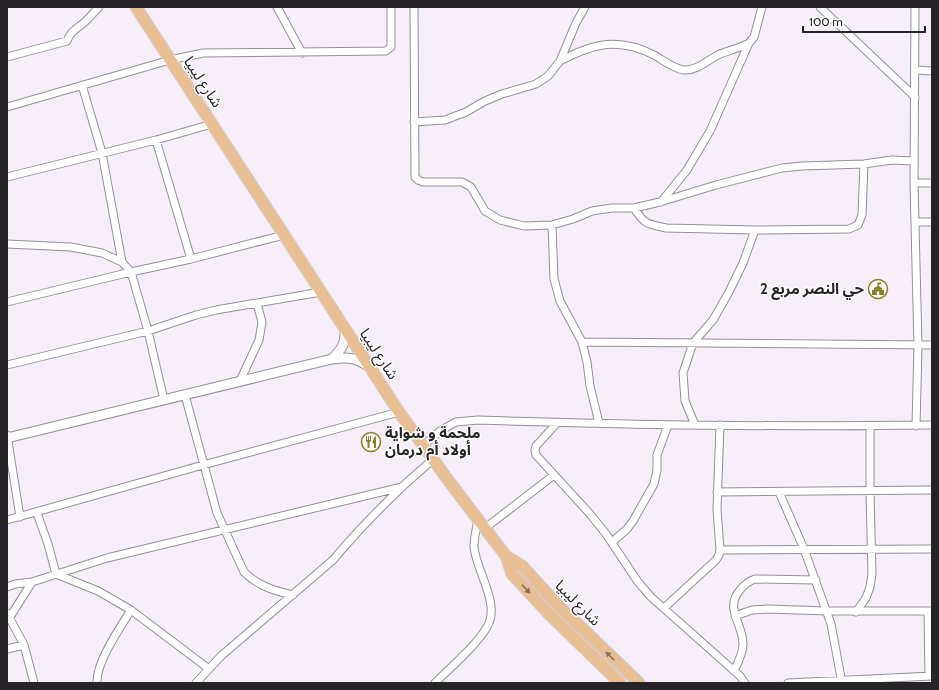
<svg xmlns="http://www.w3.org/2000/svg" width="939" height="690" font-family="Cabin,'Noto Sans Arabic',sans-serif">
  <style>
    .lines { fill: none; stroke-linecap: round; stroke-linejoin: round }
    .minor-casing { stroke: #968f99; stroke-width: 9 }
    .tertiary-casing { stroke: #968f99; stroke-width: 11 }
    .trunk-casing { stroke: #cfcfd0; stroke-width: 13 }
    .minor { stroke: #fff; stroke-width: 7 }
    .tertiary { stroke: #fff; stroke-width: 9 }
    .trunk { stroke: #eabe93; stroke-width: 11 }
    .oneway { fill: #88715e }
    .labels { text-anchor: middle; stroke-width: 3; stroke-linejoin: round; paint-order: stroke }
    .street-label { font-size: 15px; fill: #272428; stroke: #fff }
    .poi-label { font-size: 15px; font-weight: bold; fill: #272428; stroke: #fff; text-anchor: end }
  </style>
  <rect width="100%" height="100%" fill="#f6eef9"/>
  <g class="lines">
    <defs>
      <path id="minor" d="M277,7L302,53
        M414,7L415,177L418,180L423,182H462L471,187L485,211L500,220L524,226L552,225L573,219L592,211L612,208H634L660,202L716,185L782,168L802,166L864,164L892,160L914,161
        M820,7L915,97
        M915,7L914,183L918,346L916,426
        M7,57L67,41C71,31 74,31 81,25C88,20 93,13 99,7
        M560,61C594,43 619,37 654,55C663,60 674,69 684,70C697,71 709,59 720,54C730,50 740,48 749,43
        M916,70L932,71
        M82,85L102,153L122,262
        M7,107L170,60L203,53L386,51L391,47V7
        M414,122L445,120L466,112L485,101L502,94L536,84L548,76L560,61L576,23L585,7
        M156,140L191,259
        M7,177L156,140L212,124
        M914,183H932
        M661,202L687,170L710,131L749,43L754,37L762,7
        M634,208C644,224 647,224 666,228L755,230L849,229L858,225L862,215L864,164
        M915,222H932
        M552,225L554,279L560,301L582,342L587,362L590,386L599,423
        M7,244L71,247L102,253L122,262L131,272L148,331L164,400
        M7,302L131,272L191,259L284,235
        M582,342L932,345
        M7,365L148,331L196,315L216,310L321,292
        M240,381L259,340L262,322L257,304
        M185,395L217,513L244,572C258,586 275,591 293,595
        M557,423L536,446L535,450L536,455L590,514L606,534L638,582L651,597L740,676L745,683
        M695,425L685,401L683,373L693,343L713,320L729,292L743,263L755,230
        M7,435L20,517
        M423,446L440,431L456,422L478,420C629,425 781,427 932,425
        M717,492L932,490
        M779,492L804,549L831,624L842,683
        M37,513L48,544L56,574
        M7,520L203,465L399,412
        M484,529L554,475
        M612,542L627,529L633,521L654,484L657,470V455L668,425
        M720,550L932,549
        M56,574L98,591L131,610L209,669
        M7,587L15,584L32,582L107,558L402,487
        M664,608L716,560L719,555L720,550L717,509L720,425
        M928,611L929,676
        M856,612L866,598L870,587L872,574L870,491V426
        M7,613L24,645L34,683
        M735,616L752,610L768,609L827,611H932
        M10,617L32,582
        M7,649L24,645
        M734,671C738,662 743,654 743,644C743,623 724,609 740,590C744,585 749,581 755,579L816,580
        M97,683C96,662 120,628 131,610
        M196,683L221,656L333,560C354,535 377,511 401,488C411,478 423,469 433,459
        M435,683C451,667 476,646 487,627C501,604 476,571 474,547C474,538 476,529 478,520
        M788,683L932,676"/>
      <path id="tertiary" d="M332,359C342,349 346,343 345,329
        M7,438L332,359C348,357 354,357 368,366"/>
      <path id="trunk" d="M136,7L399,412L451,484L506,556L522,566L557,604L639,683
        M506,556L512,574L548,613L620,683"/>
    </defs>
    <!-- minor casing -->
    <use href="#minor" class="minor-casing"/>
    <!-- tertiary casing -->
    <use href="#tertiary" class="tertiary-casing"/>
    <!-- trunk casing -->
    <use href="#trunk" class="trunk-casing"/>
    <!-- minor -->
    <use href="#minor" class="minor"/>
    <!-- tertiary -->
    <use href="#tertiary" class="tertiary"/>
    <!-- trunk -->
    <use href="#trunk" class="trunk"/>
  </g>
  <!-- one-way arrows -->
  <defs><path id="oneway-solid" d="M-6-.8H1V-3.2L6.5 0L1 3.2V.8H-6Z"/></defs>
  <g class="oneway">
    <use href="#oneway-solid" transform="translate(526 589) rotate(47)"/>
    <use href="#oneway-solid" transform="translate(610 656) rotate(-135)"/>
  </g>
  <!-- icons -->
  <defs>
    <symbol id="civic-ring" viewBox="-11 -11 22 22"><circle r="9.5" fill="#fff" stroke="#888028" stroke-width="1.5"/><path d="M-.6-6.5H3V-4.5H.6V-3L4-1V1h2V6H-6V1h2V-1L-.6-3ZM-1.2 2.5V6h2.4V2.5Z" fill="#888028"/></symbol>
    <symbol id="restaurant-ring" viewBox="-11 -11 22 22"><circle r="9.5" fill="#fff" stroke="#888028" stroke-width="1.5"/><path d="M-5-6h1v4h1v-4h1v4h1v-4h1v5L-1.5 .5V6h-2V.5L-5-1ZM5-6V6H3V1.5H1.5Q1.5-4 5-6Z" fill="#888028"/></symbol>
  </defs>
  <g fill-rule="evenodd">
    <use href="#civic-ring" x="867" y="278" width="22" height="22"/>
    <use href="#restaurant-ring" x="360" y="431" width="22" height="22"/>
  </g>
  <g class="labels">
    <!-- street labels -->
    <g class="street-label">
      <text transform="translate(203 82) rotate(57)" y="5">شارع ليبيا</text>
      <text transform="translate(379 354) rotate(57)" y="5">شارع ليبيا</text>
      <text transform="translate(578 603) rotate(45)" y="5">شارع ليبيا</text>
    </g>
    <!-- poi labels -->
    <g class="poi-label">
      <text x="864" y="294">حي النصر مربع 2</text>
      <text x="385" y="438" text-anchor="start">ملحمة و شواية<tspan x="385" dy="17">أولاد أم درمان</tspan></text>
    </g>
  </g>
  <!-- border -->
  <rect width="939" height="690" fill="none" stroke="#272428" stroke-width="16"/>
  <!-- scale -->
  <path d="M803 26v6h122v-6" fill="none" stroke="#272428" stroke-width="2"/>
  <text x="809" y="26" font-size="12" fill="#272428" stroke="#ffffff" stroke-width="3" paint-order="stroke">100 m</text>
</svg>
